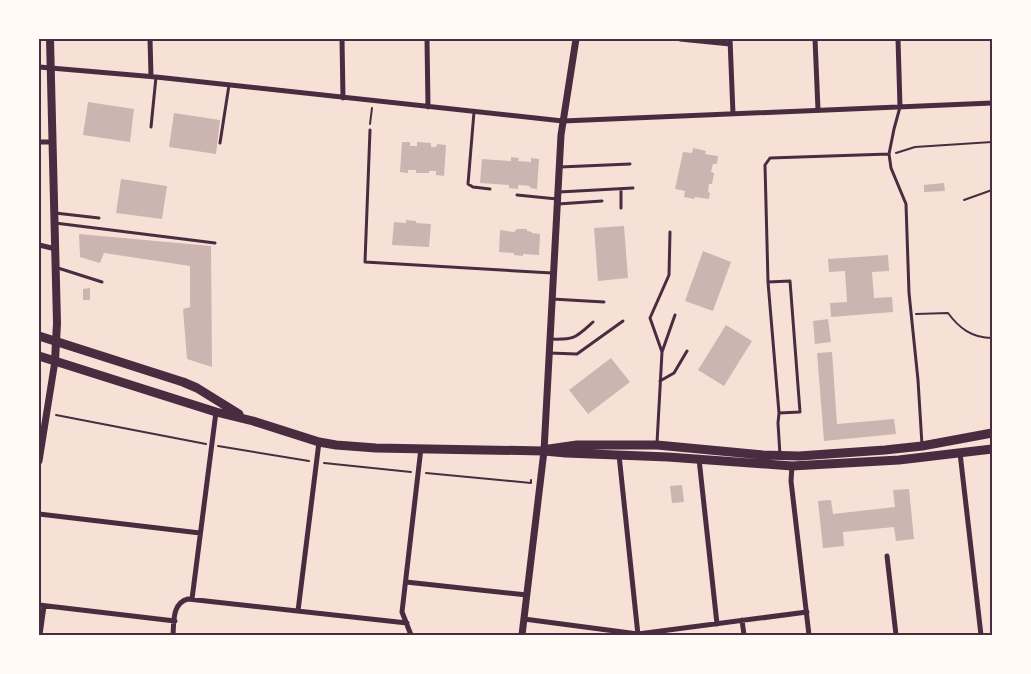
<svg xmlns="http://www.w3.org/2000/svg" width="1031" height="674" font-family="'Golos Text',sans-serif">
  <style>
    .building { fill: #ccb4b1 }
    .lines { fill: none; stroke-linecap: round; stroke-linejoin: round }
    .path { stroke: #4a2c40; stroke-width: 2 }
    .service { stroke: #4a2c40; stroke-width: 3 }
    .minor { stroke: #4a2c40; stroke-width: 5 }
    .tertiary { stroke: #4a2c40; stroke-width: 7 }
    .secondary { stroke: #4a2c40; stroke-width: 8 }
    .primary { stroke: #4a2c40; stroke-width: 9 }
    .neatline { fill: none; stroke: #4a2c40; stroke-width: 2 }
  </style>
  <rect width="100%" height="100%" fill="#f7e1d7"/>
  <!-- building -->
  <path class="building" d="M88,102L134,109L130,142L83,135Z
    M174,113L220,120L216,154L169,147Z
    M402,142H410V146H417V142L431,143V147H436L437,144L446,145L444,176L436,175V171H429V173H416V170H408V173L400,172Z
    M693,148L706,151L705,154L718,156L717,164H713L711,172L714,173L712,184H709L708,192L710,193L709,199L695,197L694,199L684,197L685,191L675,189L683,152L692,153Z
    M511,157L519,158L518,161L531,162V158L539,159L537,189L530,188V186L518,185V189L509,188V185L480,183L482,159L511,161Z
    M121,179L167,186L162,219L116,213Z
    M944,183L945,191L924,192V185Z
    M406,220L416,221V223L431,224L429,247L392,245L394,222L406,223Z
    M624,226L628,278L598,281L594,228Z
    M517,229H527V231L532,232V233L540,234L539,255L523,254V256L514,255V253L499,252L500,230L514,232Z
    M79,234L211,246L212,367L187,359L183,309L190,307V266L104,253L100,263L80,257Z
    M703,251L731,262L713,311L685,301Z
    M888,255L889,271L872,272L874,298L892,297L893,312L831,317L830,303L847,302L845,271L829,272L828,259Z
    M90,288V300H83V289Z
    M828,319L831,342L815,344L813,321Z
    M726,325L752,341L724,386L698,370Z
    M832,352L837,424L894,419L896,434L824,441L817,353Z
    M611,358L630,382L588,414L569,390Z
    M682,485L684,502L672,503L670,486Z
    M909,489L914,539L896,541L894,527L843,532L844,546L823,548L818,501L831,500L833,514L895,507L893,490Z"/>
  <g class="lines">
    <!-- path -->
    <path class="path" d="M370,124L372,108
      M896,153L915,147L992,142
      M964,200L992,190
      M916,314L948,313C959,328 972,338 992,338
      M56,415L206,444
      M218,446L309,461
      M324,463L411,472
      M426,473L531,483V480"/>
    <!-- service -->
    <path class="service" d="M474,112L468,184L473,187L490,189
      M151,127L156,77
      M370,130L365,262L552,273
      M220,143L229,85
      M889,154L894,129L900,107
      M560,167L630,164
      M559,192L633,188
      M517,195L557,199
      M558,204L602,201
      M621,208V189
      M55,213L99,218
      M55,223L215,243
      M58,268L102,282
      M768,282L790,281L800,412L779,413
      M552,299L604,302
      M550,339C575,340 575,338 593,322
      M662,352L675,315
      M549,353L577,354L623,321
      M660,381L674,373L687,351
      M657,443L662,352L650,318L669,275L670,232
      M780,455L778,423L779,413L768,282L765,165L770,158L889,154L891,168L906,204L909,293L918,380L922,445"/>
    <!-- minor -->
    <path class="minor" d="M150,39L151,76
      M342,39L343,98
      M427,39L428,107
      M680,39L730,44
      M730,39L733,114
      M815,39L818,110
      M898,39L900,107
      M39,67L156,77L563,121L992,103
      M39,142H53
      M39,245L56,249
      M960,453L981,635
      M619,455L638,635
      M699,459L717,624
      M792,466L791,481L809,635
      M39,514L200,533
      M887,556L896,635
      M406,582L527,595
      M192,599L216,412
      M39,605L175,621
      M298,611L319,442
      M524,619L638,634L807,612
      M742,620L744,635
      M40,635L44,606
      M173,635C174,622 172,603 188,599L407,623
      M411,635L402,612L421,448"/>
    <!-- tertiary -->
    <path class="tertiary" d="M39,461L55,361
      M522,635L544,451L561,135L576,39"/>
    <!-- secondary -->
    <path class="secondary" d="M50,39L57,323L55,361"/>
    <!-- primary -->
    <path class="primary" d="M39,336L183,382L197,388L239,414
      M39,356L216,412L253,421L319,442L336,445L376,448L544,451L566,453L668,457L792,466L899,460L992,449
      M549,449L577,445H657L763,455L799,456L885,450L922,446L992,433"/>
  </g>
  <!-- border -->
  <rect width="1031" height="674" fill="none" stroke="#fffaf5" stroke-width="80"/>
  <rect x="40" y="40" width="951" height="594" class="neatline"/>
</svg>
